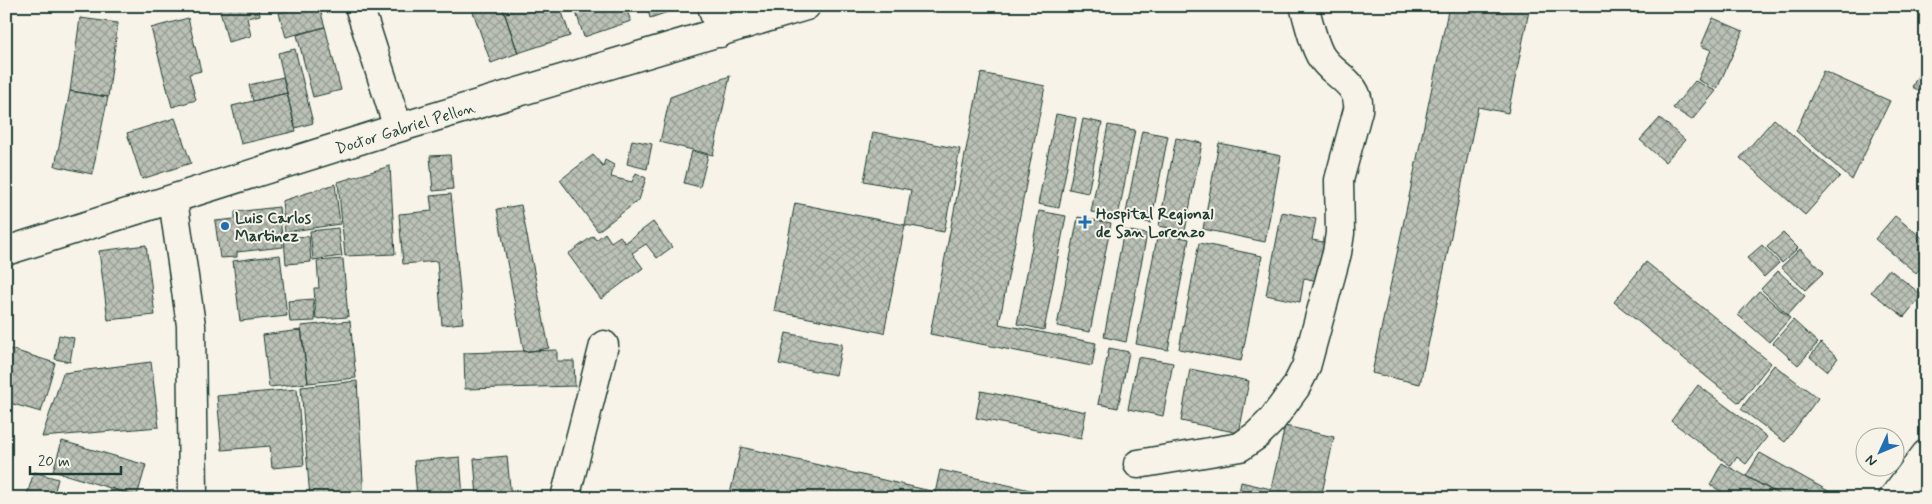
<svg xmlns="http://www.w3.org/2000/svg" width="1932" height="504" font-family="Mynerve,sans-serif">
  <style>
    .building { fill: url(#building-cross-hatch); stroke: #1f3d34 }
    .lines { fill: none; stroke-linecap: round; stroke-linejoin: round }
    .minor-casing { stroke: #1f3d34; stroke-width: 31 }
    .major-casing { stroke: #1f3d34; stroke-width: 31 }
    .minor { stroke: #f7f3e8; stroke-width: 28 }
    .major { stroke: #f7f3e8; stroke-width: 28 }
    .poi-dot { fill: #1f6fb2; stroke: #f7f3e8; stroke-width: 2 }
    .labels { text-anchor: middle; stroke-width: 4; stroke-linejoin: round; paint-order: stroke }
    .street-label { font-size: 16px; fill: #1f3d34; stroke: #f7f3e8 }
    .poi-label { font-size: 16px; font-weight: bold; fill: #1f3d34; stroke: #f7f3e8; text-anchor: start }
  </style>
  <defs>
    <pattern id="building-cross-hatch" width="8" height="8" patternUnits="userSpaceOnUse" patternTransform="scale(1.25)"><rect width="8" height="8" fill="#bbc1b6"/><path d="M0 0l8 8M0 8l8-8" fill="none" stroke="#979e95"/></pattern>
  </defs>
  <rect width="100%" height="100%" fill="#f7f3e8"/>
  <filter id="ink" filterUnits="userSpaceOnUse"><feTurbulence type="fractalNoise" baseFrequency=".02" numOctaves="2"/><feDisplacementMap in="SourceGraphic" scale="10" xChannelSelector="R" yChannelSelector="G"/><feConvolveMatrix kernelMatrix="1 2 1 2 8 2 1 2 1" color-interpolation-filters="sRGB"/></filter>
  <g filter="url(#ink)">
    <!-- building -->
    <path class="building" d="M219,6H257L260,15L247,18L251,36L228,42Z
      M306,6H319L325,27L286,37L279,13Z
      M471,6H502L518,53L491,63Z
      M502,6H560L570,36L518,53Z
      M574,6H625L631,21L584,37Z
      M647,6H686L650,18Z
      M1449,6H1530L1508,113L1478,107L1420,384L1372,373Z
      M80,18L118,23L108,97L70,91Z
      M188,18L201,71L189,74L196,100L172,107L151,28Z
      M1713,18L1743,31L1717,89L1698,80L1711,50L1701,46Z
      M325,27L341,90L313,97L297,35Z
      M295,49L313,123L295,128L278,53Z
      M1926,60V94L1912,87Z
      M1823,71L1890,101L1852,180L1796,131Z
      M981,73L1045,86L999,324L1096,343L1092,366L930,334Z
      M730,76L713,155L660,142L670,97Z
      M283,77L287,93L253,101L249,85Z
      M1695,81L1716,91L1692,120L1673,108Z
      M70,91L108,97L92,174L55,166Z
      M287,93L296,131L241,144L232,106Z
      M1056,114L1076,118L1059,208L1038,204Z
      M175,118L191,163L142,179L127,133Z
      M1660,118L1685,140L1665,162L1640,140Z
      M1083,119L1102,123L1088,193L1069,189Z
      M1774,119L1840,176L1805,215L1740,158Z
      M1108,125L1135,130L1118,217L1091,212Z
      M1142,131L1168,136L1151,223L1125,218Z
      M873,132L960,149L944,232L905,225L911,190L864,181Z
      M1176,138L1202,143L1185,231L1159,226Z
      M632,140L652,144L647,169L627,164Z
      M1219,143L1281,156L1265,242L1203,229Z
      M692,151L708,155L700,187L684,183Z
      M450,155L453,189L433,191L430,156Z
      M593,155L603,166L605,160L614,165L611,177L632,182L636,173L646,178L639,200L598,231L560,180Z
      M390,166L395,254L345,256L338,182Z
      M335,184L340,224L285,232L282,201Z
      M6,189L8,218L6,219Z
      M451,194L463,323L442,325L437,261L403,264L399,214L432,211L430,196Z
      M795,203L905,225L884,333L774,311Z
      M521,205L549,348L524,352L497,209Z
      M279,207L283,247L237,252V257L220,258L215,221L235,219V212Z
      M1039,211L1066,216L1044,330L1017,324Z
      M1282,212L1316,219L1312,240L1334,244L1326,283L1304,278L1300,302L1266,295Z
      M1895,216L1926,241V261L1916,273L1875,239Z
      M1078,217L1111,223L1090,332L1057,326Z
      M653,222L672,247L657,258L646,244L632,253L643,268L601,299L568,254L593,236L596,240L605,233L611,242L620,236L625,243Z
      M338,228L342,256L313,260L310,231Z
      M1124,230L1147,234L1126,342L1104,337Z
      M1158,233L1189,239L1168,350L1136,344Z
      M1783,233L1798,248L1782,263L1767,247Z
      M309,236L311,262L286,264L284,238Z
      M1199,243L1262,256L1241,361L1179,349Z
      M146,245L155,315L108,320L99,251Z
      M1762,245L1779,263L1764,277L1747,258Z
      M1800,249L1824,272L1805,290L1781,267Z
      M280,255L287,316L240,321L233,261Z
      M343,259L348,317L316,319L314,288H319L317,261Z
      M1646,262L1771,363L1739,403L1614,302Z
      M1889,269L1922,295L1904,317L1871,292Z
      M1778,271L1805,296L1788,315L1761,289Z
      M1759,291L1790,318L1769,342L1738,315Z
      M313,299L315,321L290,322L288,301Z
      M1793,320L1818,343L1798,365L1773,343Z
      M350,321L356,378L308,383L301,326Z
      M301,330L308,383L269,387L263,335Z
      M786,333L842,344L836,375L779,364Z
      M59,335L74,338L70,362L55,359Z
      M1821,343L1838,358L1827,371L1810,357Z
      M7,348L55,363L41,412L6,402Z
      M1109,348L1129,352L1118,408L1098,404Z
      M557,350V361H574L575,386L465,389L464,353Z
      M1138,357L1173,363L1163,416L1128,409Z
      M151,362L159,427L42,437L63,373Z
      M1774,365L1818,398L1785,442L1741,409Z
      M1190,369L1249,381L1239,433L1181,421Z
      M357,381L364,498H310L301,387Z
      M1698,385L1767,437L1746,464L1737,457L1731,466L1671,421Z
      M297,389L304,465L272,468L270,446L222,450L217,396Z
      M981,391L1086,412L1081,439L976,418Z
      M1285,426L1334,437L1321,498H1238L1241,482L1271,489Z
      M62,441L146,465L137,496L53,471Z
      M741,447L935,492L934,498H729Z
      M1760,453L1830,492L1826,498H1785L1746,476Z
      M507,456L511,498H477L474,459Z
      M460,457L463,498H417L414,461Z
      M1722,463L1780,495L1778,498H1733L1710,485Z
      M940,470L1039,492L1038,498H934Z
      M34,472L58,479L53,498H26Z
      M110,488L140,498H107Z
      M1617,491L1625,498H1611Z"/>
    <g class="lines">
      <defs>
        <path id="minor" d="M359,6L398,128
          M712,6L720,33
          M173,200L191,325L193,498
          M6,251L398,128L806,6
          M1138,464L1240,447L1257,435L1272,420L1296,387L1306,367L1337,253L1340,233L1339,180L1358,110C1361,82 1332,76 1320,55C1312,40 1309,22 1304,6
          M565,498L604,345"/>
        <path id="major" d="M1893,498L1926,454"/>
      </defs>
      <!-- minor casing -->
      <use href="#minor" class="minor-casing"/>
      <!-- major casing -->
      <use href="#major" class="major-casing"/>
      <!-- minor -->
      <use href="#minor" class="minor"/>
      <!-- major -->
      <use href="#major" class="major"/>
    </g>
  </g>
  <!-- markers -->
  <g class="poi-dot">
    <path d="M1082.5 214.5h5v5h5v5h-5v5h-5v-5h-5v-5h5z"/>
    <circle cx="225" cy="226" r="5"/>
  </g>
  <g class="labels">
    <!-- street labels -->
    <g class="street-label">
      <text transform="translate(405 127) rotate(-17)" y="6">Doctor Gabriel Pellon</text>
    </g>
    <!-- poi labels -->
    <g class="poi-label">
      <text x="1096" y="219">Hospital Regional<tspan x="1096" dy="18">de San Lorenzo</tspan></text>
      <text x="235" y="223">Luis Carlos<tspan x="235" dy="18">Martinez</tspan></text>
    </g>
  </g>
  <!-- margin -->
  <rect width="1932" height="504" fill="none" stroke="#f7f3e8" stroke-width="25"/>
  <rect x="12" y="12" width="1907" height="479" fill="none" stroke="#1f3d34" stroke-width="2" filter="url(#ink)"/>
  <!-- north arrow -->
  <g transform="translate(1880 452) rotate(226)"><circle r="24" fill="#f7f3e8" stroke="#a1aaa0"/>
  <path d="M0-4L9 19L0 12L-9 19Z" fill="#1f6fb2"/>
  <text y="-8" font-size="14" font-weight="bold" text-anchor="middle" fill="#1f3d34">N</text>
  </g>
  <!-- scale -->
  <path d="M30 466v8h91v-8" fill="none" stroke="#1f3d34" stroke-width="2.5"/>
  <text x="38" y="466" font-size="15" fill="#1f3d34" stroke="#f7f3e8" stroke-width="4" paint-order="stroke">20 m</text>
</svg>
